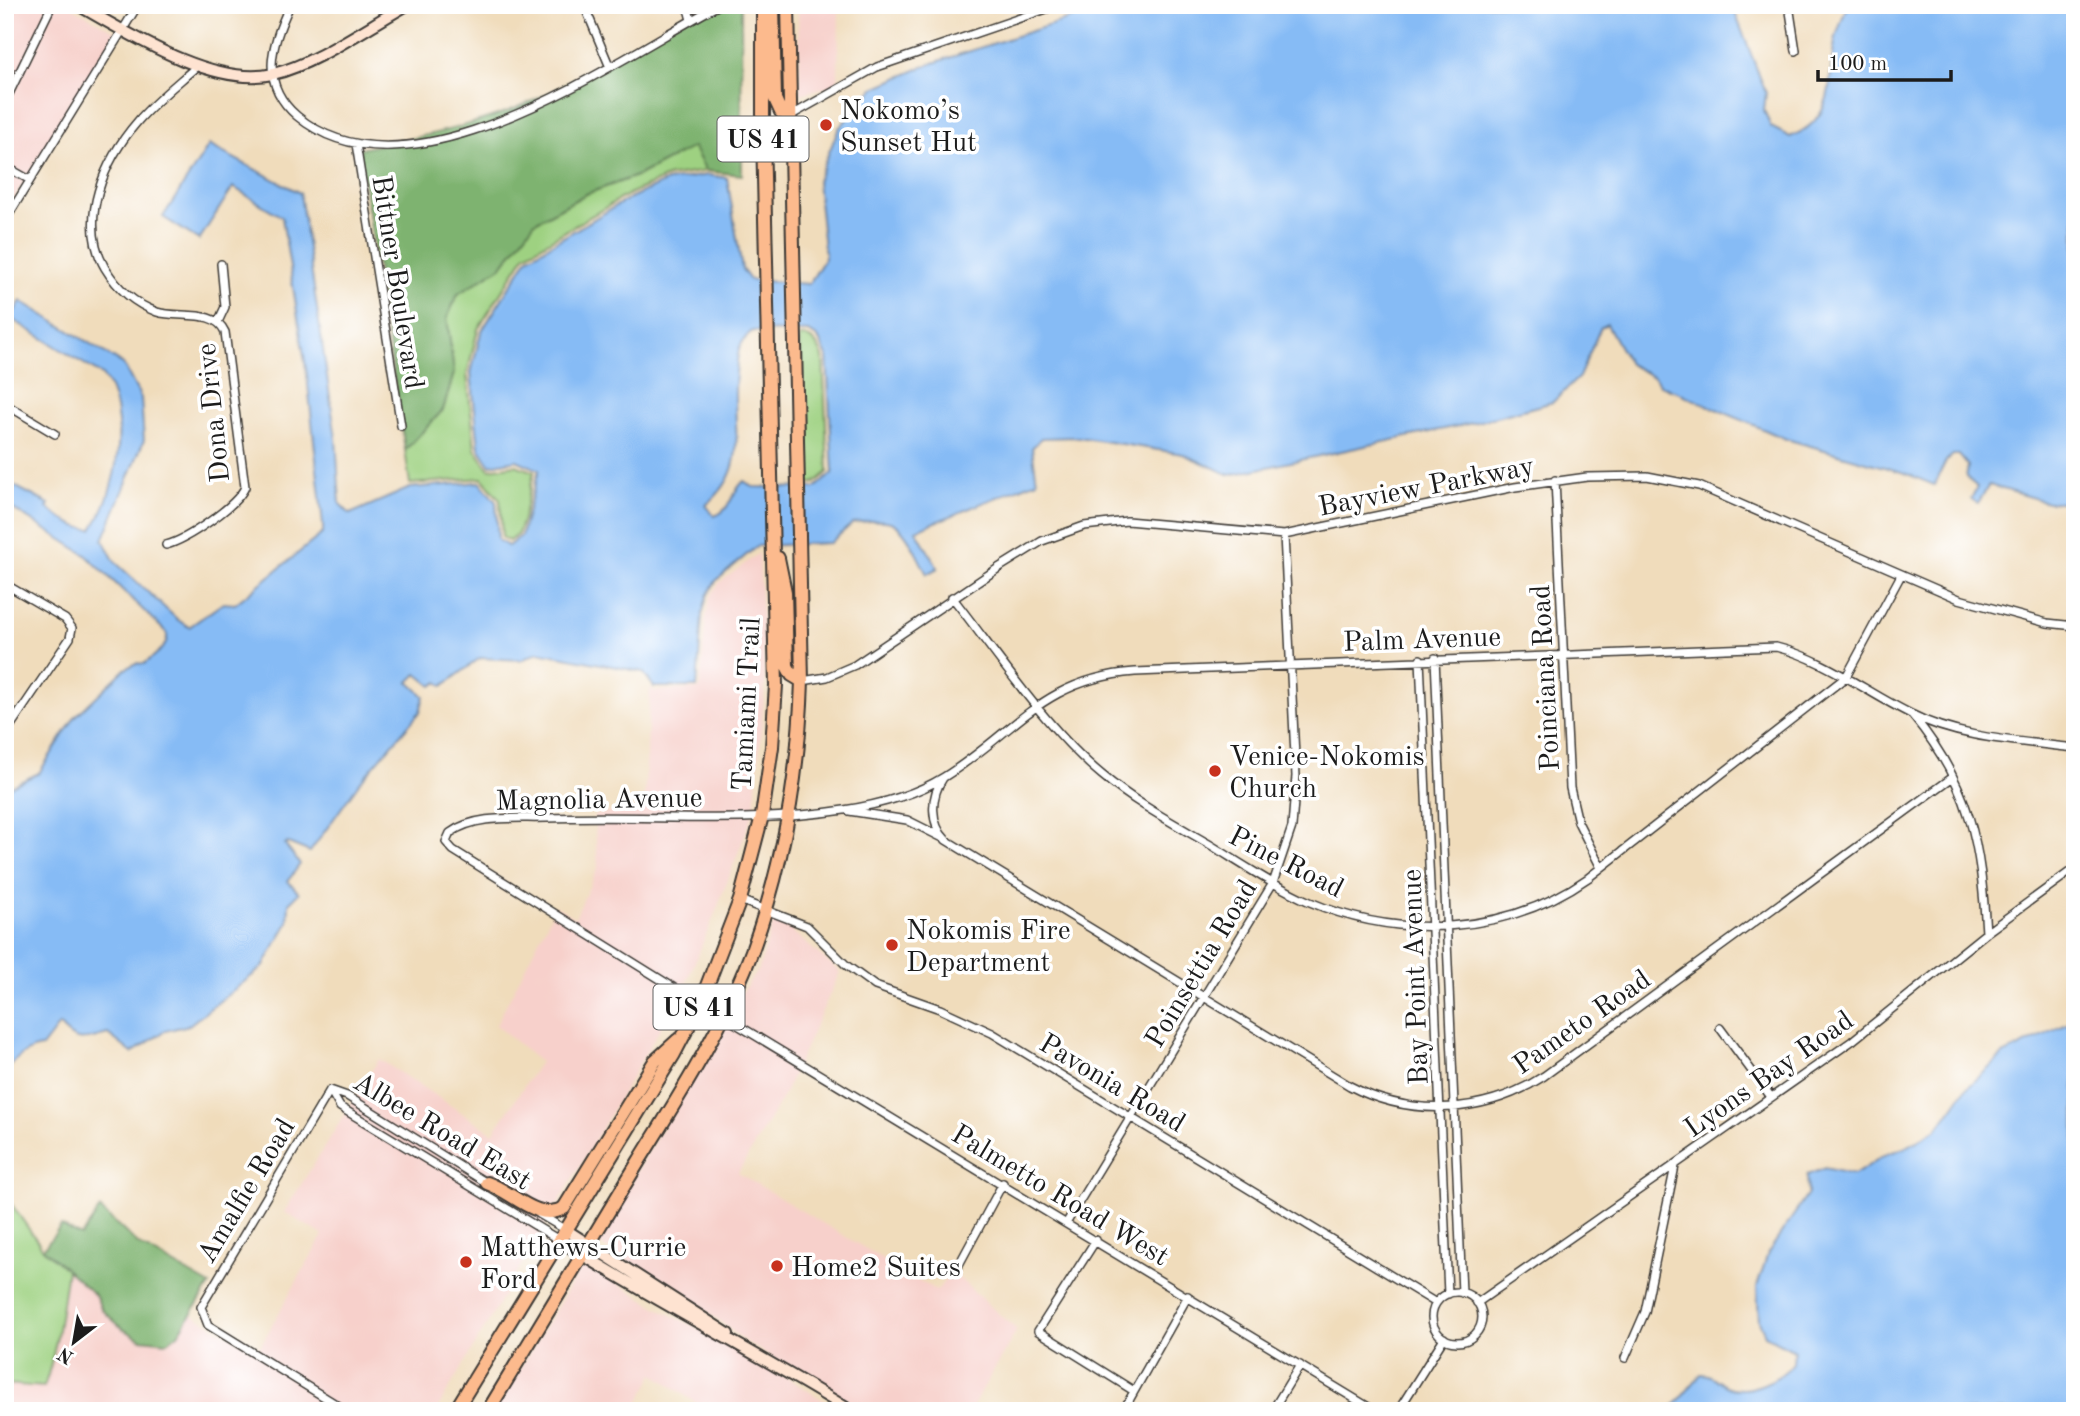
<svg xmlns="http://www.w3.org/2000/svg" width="2080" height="1416" font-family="'Old Standard TT',serif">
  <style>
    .built { fill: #f7d0cb }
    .green { fill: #9ed181; stroke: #5d764e; stroke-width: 2 }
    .forest { fill: #7eb36f; stroke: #4d6846; stroke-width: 2 }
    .water { fill: #86bbf5; stroke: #516c88; stroke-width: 2; fill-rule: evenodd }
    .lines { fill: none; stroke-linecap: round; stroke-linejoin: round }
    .street-casing { stroke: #3c3934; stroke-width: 10 }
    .secondary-casing { stroke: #3c3934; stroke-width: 14 }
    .primary-casing { stroke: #3c3934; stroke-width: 16 }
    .street { stroke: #fff; stroke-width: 7 }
    .secondary { stroke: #fee3d1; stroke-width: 10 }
    .primary { stroke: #fcba8d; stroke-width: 12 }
    .poi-dot { fill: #c8321e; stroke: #fff; stroke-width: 2.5 }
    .labels { text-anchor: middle; stroke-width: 7; stroke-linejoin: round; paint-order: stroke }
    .shield { fill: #fff; stroke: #606060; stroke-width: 2 }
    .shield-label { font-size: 26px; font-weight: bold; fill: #1c1c1c }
    .poi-label { font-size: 28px; fill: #1c1c1c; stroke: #fff; text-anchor: start }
    .street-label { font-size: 28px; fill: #1c1c1c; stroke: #fff }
  </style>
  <rect width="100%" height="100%" fill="#fff"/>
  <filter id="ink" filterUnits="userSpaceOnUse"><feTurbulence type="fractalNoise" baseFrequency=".0143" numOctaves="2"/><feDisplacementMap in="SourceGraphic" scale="14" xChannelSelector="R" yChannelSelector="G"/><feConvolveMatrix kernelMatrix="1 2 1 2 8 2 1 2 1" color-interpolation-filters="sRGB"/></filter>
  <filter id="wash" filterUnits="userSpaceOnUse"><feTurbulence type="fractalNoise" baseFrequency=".00686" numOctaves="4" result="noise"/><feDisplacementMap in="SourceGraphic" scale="28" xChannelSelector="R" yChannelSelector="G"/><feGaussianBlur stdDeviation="1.57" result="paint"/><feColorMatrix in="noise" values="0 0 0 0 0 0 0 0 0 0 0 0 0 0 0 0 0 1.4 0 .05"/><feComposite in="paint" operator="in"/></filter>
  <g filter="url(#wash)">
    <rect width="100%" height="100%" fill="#f0dcbb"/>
    <!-- built -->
    <path class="built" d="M5,5H68L118,33L5,212Z
      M798,5H839L838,84L800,94Z
      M759,553L765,686L754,811L716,911L685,986L556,1207L540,1206L503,1184L484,1177L481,1187L549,1218L436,1411H5V1384L33,1388L55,1358L57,1319L67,1270L95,1295L102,1310L124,1329L178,1334L192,1314L257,1352L323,1235L284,1212L379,1059L493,1133L540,1062L496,1025L556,906L575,918L598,867L594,815L644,807L650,688L654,691L700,689L706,616L710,597L719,583Z
      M775,917L840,972L783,1096L738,1173L937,1291L951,1271L1017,1330L970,1411H860L743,1340L717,1319L596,1242L735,1002L759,968Z
      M584,1262L663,1311L738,1348L841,1411H708L654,1374L634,1411H495Z"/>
    <!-- green -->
    <path class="green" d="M694,146L706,171L667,177L627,195L525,255L478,329L467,374L475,449L489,469L516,465L534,472L523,519L518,534L509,541L502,537L500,500L482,478L410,484L405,450L443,410L454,373L447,318L458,294L502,266L535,222L586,194L639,175Z
      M799,336C814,336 817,345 823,357L828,472L815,483H805Z
      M5,1195L43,1249L67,1270C61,1308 57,1351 44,1387L5,1384Z"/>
    <!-- forest -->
    <path class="forest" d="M715,5H741L742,175L706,171L693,147L639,175L586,194L535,222L502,266L458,294L447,318L454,373L443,410L405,450L359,149C417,138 486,124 539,98C599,69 652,29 715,5Z
      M100,1209L138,1244L210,1285L178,1334L168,1342L141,1339L123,1329L102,1310L95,1295L43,1249L61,1226L81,1236Z"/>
    <!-- water -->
    <path class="water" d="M1112,5H1732L1766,93L1764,110L1771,127L1790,137C1839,117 1826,79 1836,37C1839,27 1844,16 1847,5H2075V502H2047L1989,485L1978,503L1971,499L1977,487L1966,477L1968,466L1959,455H1953L1946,461L1934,485L1905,473L1786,439L1660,385L1654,377L1629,364L1607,324L1601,327L1579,377L1553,402L1477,422L1230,475L1183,454L1078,437L1041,438L1032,448L1037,481L916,530L938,568L927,574C919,560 908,531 893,523C883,518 864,522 853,523L830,543L757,546L716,581L707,596L702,615L697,687H654L643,672L538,652L522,660L480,658L443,686L438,682L432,686L417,674L409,682L424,696L420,712L360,782L310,852L288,843L285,845L300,864L288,881L299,893L289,903L288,923L263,967L189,1025L165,1031L132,1053L108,1034C84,1040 77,1046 59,1025L42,1047C28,1048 12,1060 5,1073V789L39,773L75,717L125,669L136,663L144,664C153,656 172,646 166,632L86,555L5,504V481L49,504L47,508C60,517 76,530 92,529C118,492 131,412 102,375L10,318L21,301L123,364L141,398L144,440L103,540L115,562L178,620L189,627L223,603L235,604L323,533V525L307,375L282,217L233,187L199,240L163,217L209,145L300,193L336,438L340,504L350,514L410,488L480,482L496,502L498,540L508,546L521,536L539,470L517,460L490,465L479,448L471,373L481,332L528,258L628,199L667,181L708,175L727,178L742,269L750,280L809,284L825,258L817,181L839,128L874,88L930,64ZM752,331L809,332L818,338L827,356L833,473L815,488L753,487L744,481C731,492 731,511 714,516L706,505C753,467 730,425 736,374C738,353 736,346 752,331Z
      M2075,1020V1411H1670L1701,1374C1712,1374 1717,1381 1726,1386C1747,1396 1781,1379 1793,1363L1794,1351L1765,1335L1759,1321L1757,1287L1768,1253L1808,1194L1807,1175L1825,1168L1854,1175L1886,1154L1905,1148L1937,1129L1965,1090L2003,1055Z"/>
  </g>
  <g filter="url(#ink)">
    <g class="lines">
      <defs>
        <path id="street" d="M290,5C271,45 259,83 297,116C409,210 615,60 719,5
          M584,5L609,65
          M687,5L691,20
          M1789,5L1796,51
          M5,102L52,5
          M790,116L877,67L1058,5
          M356,144L401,426
          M5,166L30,180
          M5,221L138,5
          M218,322L225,307L221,264
          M5,404L55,434
          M1555,480L1570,788L1578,822L1601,868
          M166,545C186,540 237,506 245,487L225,332C215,308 178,319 157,312C135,304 117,288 105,268C77,220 105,159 138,121C155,101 177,84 197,66
          M5,584L65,619L72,628L70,638L5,734
          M952,597C996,653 1048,731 1102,775C1134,802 1173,823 1209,844C1242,864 1274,886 1310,902C1400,940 1507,935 1588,878L1846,677L1901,575
          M1435,658L1462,1293
          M1420,659L1448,1294
          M802,681L827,677L855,665L1000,567L1042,541L1084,526L1127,521L1284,535L1515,487L1587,477L1647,476L1699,486L1959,599L2047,623L2075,626
          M1913,716C1971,786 1981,846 1986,933
          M943,778C930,797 930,824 946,840L1350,1086C1411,1118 1486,1114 1544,1076L1953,777
          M849,811L907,820L941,837
          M740,900L807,926L846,965L875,986L940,1009L992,1033L1436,1303
          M700,1004L453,850L446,842L450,833C476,814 516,819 547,818C646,814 747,825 844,810C877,805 915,795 944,777C1015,733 1042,679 1135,672L1776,647C1825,659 1866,692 1911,714C1959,739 2022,741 2075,748
          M723,1016L1375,1411
          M1720,1028L1771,1097
          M330,1090L201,1307L208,1325L347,1411
          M330,1090L340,1107L559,1240
          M330,1090L347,1096L490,1185
          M539,1214L566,1230
          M1067,1222L1273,883L1292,827L1296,776L1284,535
          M1096,1240L1038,1331L1134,1391
          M955,1272L1003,1183
          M1432 1317a25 25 0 1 1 50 0a25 25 0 1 1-50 0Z
          M1477,1303L1852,1041L1986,933L2075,868
          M1625,1358L1645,1312L1675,1166
          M1123,1411L1188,1296
          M1272,1411L1300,1365
          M1398,1411L1444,1338"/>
        <path id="secondary" d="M78,5C129,34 214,88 273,74C316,64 367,27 407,5
          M566,1230L728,1334
          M559,1240C654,1301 755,1351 851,1411"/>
        <path id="primary" d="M773,5L775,99L781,112L789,116
          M778,558L785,592L787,666L792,675L802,681
          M487,1183C512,1191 537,1223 564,1208L655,1061L678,1040
          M455,1411L674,1054L700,1004L740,900L762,816L772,747L776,685L763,134V5
          M488,1411C538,1328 589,1244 639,1161C681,1093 724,1026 752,951C784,863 799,774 802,681L788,5"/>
      </defs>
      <!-- street casing -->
      <use href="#street" class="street-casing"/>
      <!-- secondary casing -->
      <use href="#secondary" class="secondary-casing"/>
      <!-- primary casing -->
      <use href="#primary" class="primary-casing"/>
      <!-- street -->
      <use href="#street" class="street"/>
      <!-- secondary -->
      <use href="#secondary" class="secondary"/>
      <!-- primary -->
      <use href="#primary" class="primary"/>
    </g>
  </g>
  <!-- markers -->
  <g class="poi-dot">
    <circle cx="826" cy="125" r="7"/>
    <circle cx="1215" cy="771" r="7"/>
    <circle cx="892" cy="945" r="7"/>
    <circle cx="466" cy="1262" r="7"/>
    <circle cx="777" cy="1266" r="7"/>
  </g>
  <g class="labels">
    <!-- shield labels -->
    <g class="shield">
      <rect x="717.5" y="116.5" width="91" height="45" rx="5"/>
      <rect x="653.5" y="984.5" width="91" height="45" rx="5"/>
    </g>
    <g class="shield-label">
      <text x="763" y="148">US 41</text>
      <text x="699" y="1016">US 41</text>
    </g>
    <!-- poi labels -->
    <g class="poi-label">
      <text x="840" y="119">Nokomo’s<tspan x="840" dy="32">Sunset Hut</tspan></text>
      <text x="1229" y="765">Venice-Nokomis<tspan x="1229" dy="32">Church</tspan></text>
      <text x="906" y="939">Nokomis Fire<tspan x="906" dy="32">Department</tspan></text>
      <text x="480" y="1256">Matthews-Currie<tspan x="480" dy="32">Ford</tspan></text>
      <text x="791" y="1276">Home2 Suites</text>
    </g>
    <!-- street labels -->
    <g class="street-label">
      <text transform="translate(399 282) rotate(81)" y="10">Bittner Boulevard</text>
      <text transform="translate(212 413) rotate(-96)" y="10">Dona Drive</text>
      <text transform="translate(1426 485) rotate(-11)" y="10">Bayview Parkway</text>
      <text transform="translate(1422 638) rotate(-2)" y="10">Palm Avenue</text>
      <text transform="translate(1544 678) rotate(-93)" y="10">Poinciana Road</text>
      <text transform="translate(745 704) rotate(-87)" y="10">Tamiami Trail</text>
      <text transform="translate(599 798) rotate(-1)" y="10">Magnolia Avenue</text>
      <text transform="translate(1287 861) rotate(27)" y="10">Pine Road</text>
      <text transform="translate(1200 963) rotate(-59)" y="10">Poinsettia Road</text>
      <text transform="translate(1414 977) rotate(-92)" y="10">Bay Point Avenue</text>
      <text transform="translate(1581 1021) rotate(-35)" y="10">Pameto Road</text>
      <text transform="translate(1768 1073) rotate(-35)" y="10">Lyons Bay Road</text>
      <text transform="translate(1113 1082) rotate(31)" y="10">Pavonia Road</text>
      <text transform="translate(443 1130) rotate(31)" y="10">Albee Road East</text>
      <text transform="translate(245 1190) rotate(-59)" y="10">Amalfie Road</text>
      <text transform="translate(1061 1194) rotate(31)" y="10">Palmetto Road West</text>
    </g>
  </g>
  <!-- margin -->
  <rect width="2080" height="1416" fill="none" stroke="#fff" stroke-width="28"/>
  <!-- north arrow -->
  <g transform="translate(74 1342) rotate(211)" stroke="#ffffff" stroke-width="5" paint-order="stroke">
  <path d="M0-5L12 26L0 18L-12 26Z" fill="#1c1c1c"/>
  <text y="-10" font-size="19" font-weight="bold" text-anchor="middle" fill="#1c1c1c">N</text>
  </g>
  <!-- scale -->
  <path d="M1818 70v10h133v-10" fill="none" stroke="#1c1c1c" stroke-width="3.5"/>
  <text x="1828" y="70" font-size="21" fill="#1c1c1c" stroke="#ffffff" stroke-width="5" paint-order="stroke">100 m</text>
</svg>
